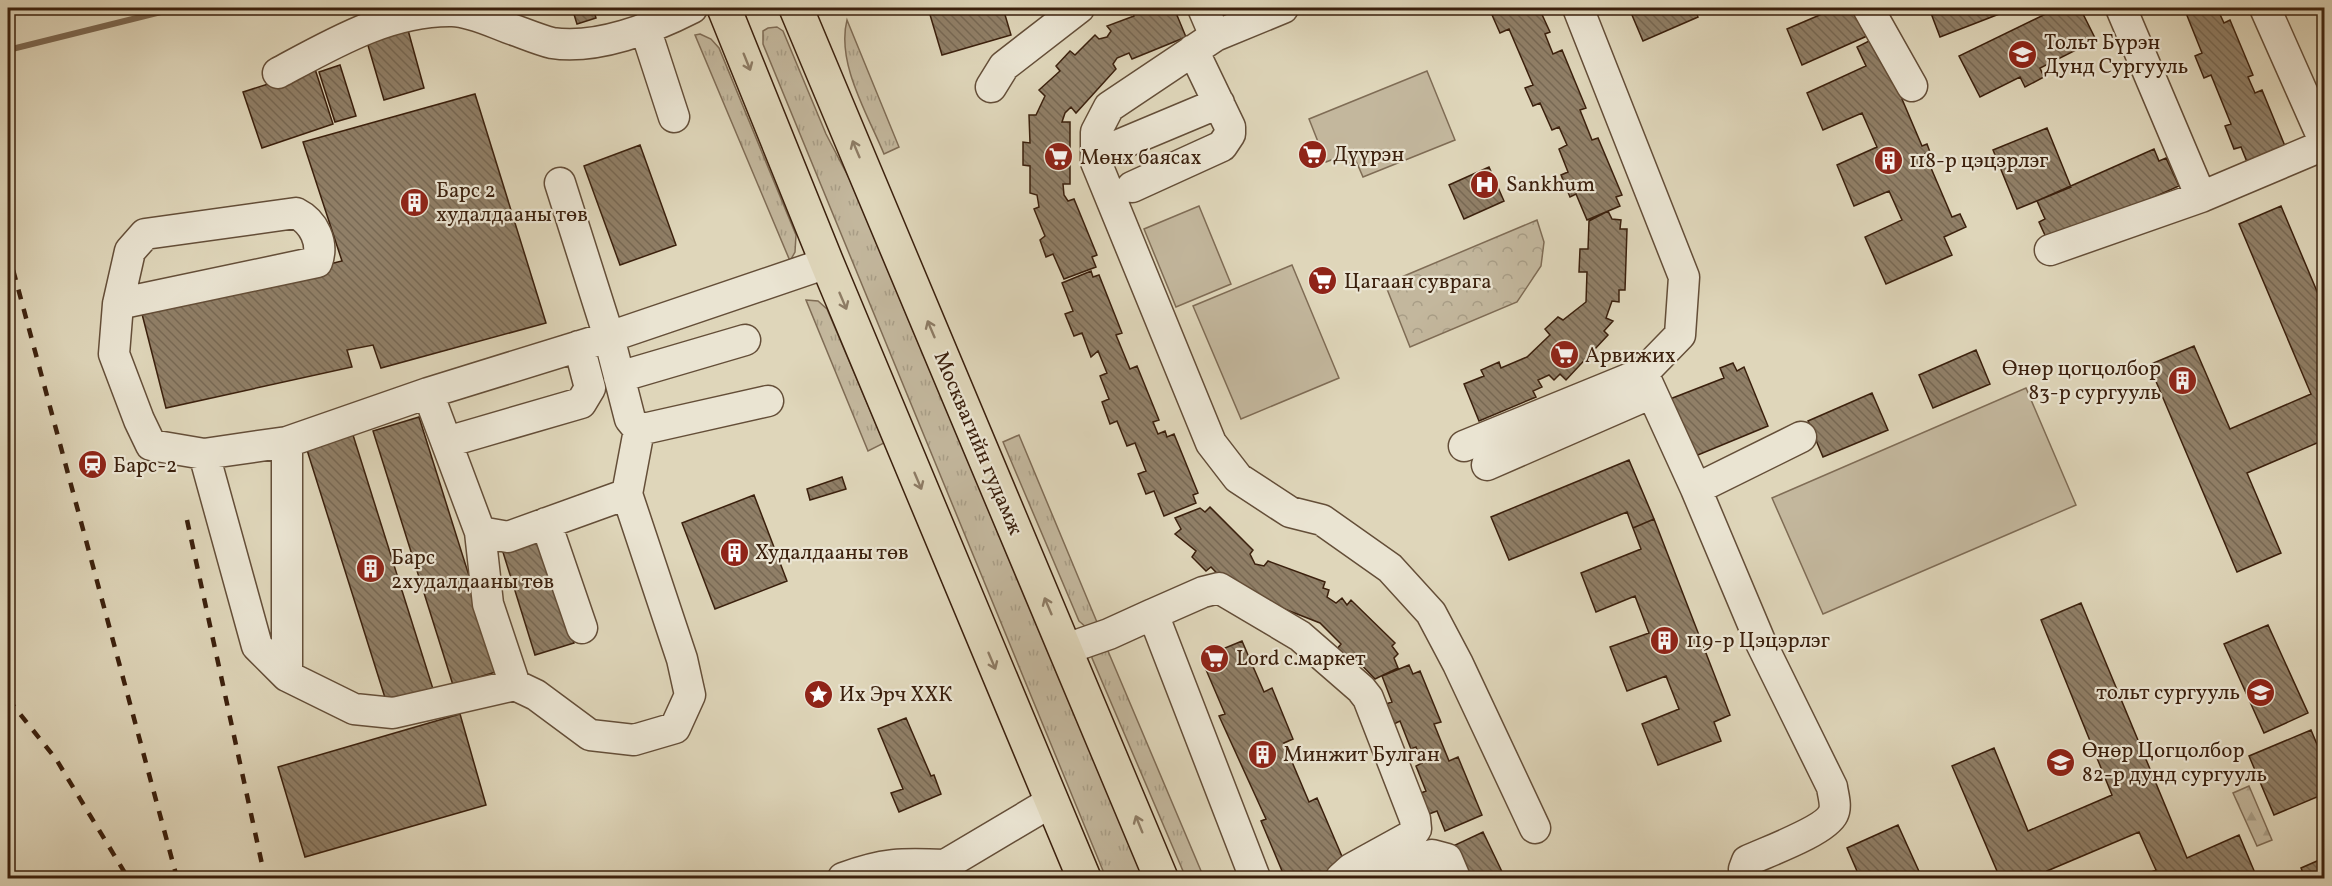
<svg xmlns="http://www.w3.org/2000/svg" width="2332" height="886" font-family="Vollkorn,serif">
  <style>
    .grass { fill: url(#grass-tufts); stroke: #7f6c55; stroke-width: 1.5 }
    .forest { fill: url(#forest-firs); stroke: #7f6c55; stroke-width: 1.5 }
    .park { fill: url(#park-crowns); stroke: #7f6c55; stroke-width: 1.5 }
    .garden { fill: #c3b79d; stroke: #7f6c55; stroke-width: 1.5 }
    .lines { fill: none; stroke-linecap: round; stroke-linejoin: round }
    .stream { stroke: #7c6851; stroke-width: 6 }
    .building { fill: url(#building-back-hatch); stroke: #3b200d; stroke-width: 1.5 }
    .minor-casing { stroke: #644e38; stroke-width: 33 }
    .highway-casing { stroke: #3b200d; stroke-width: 36 }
    .minor { stroke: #eae4d2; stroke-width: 30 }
    .highway { stroke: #dfd6ba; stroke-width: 33 }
    .rail { stroke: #3b200d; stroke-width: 4.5; stroke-dasharray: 10 10; stroke-linecap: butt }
    .oneway { stroke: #8d7b64 }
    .labels { text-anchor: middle; stroke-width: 4.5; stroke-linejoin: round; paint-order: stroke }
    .poi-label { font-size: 21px; fill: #3b200d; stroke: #eae4d2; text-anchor: start }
    .street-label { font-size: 21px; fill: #3b200d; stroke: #eae4d2 }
  </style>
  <defs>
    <pattern id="grass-tufts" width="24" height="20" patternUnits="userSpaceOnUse" patternTransform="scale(1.5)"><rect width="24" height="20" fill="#c3b79d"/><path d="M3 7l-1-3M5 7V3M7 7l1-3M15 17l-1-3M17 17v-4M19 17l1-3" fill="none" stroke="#a89d86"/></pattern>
    <pattern id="forest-firs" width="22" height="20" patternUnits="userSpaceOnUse" patternTransform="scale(1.5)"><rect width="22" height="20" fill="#c3b79d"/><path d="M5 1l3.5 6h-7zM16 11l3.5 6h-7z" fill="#a89d86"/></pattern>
    <pattern id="park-crowns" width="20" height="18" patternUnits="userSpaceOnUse" patternTransform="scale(1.5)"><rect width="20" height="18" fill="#c3b79d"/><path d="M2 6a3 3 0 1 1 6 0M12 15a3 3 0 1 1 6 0" fill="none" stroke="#a89d86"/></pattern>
    <pattern id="building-back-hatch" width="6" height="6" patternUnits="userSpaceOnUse" patternTransform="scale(1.5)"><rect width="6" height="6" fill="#907f67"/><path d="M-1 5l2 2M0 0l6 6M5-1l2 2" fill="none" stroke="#776853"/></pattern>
  </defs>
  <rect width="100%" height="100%" fill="#dfd6ba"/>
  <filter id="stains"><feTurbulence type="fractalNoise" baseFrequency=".00333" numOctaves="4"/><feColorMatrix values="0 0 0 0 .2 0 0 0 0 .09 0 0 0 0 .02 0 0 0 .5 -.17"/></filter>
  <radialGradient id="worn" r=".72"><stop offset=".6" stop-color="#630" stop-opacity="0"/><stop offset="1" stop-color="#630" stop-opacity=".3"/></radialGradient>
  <!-- grass -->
  <path class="grass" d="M847,20L899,147L884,154C868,115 836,63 847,20Z
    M777,27L783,31L826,134L850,180L1143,878H1106L763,44V31L768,28Z
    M700,34L711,39L719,48L796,235L795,252L790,261L695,35Z
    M806,300L818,301L827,309L884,443L868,451Z
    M1019,435L1099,627L1087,628L1079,621L1003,442Z
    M1105,644L1204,878H1186L1092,658V654Z"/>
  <!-- forest -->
  <path class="forest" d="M2249,786L2272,840L2257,846L2233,793Z"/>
  <!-- park -->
  <path class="park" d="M1537,220L1544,242L1541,266L1517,302L1410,347L1385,284Z"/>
  <!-- garden -->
  <path class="garden" d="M1427,71L1455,140L1363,177L1356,161L1348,164L1344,155L1326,162L1309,119Z
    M1199,206L1231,284L1176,307L1144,229Z
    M1292,265L1339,378L1241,419L1193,306Z
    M2026,388L2076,505L1823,614L1772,498Z"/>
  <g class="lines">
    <!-- stream -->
    <path class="stream" d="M8,50L177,8"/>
  </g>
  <!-- building -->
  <path class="building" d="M572,8H593L596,18L577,24Z
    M928,8H1003L1011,35L942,55Z
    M1137,8H1174L1186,37L1132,59L1129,53L1117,58L1113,64L1116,69L1076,113L1071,107L1065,113L1062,122H1070V184H1063L1064,195L1068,201L1074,199L1097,255L1092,257L1096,267L1064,279L1053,254L1046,257L1040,240L1045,236L1034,209L1039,207L1037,195L1030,193V166L1023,165V142L1030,143L1029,115H1036L1045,96L1039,90L1060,71L1056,66L1070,51L1075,55L1095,35L1099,39L1107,37L1111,31L1107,26L1134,16L1132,9Z
    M1497,8H1539L1550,32L1545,34L1553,54L1562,50L1586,108L1580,110L1592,140L1598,138L1622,195L1616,197L1620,206L1587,220L1576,194L1570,197L1561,175L1568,172L1559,149L1567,145L1559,127L1552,130L1540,103L1533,106L1525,88L1533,85L1509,29L1500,33L1492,15L1499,12Z
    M1629,8H1694L1698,17L1643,41Z
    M1836,8H1855L1867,36L1802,65L1787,29Z
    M1929,8H2006L2007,11L1940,37Z
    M2058,8H2080L2096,40L2040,68L2044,77L2025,87L2020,77L1980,97L1959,56Z
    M2184,8H2217L2224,23L2230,20L2253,75L2248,77L2255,93L2262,90L2285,146L2247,162L2241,147L2234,149L2225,126L2231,124L2211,75L2204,78L2195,56L2202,53Z
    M408,30L424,88L384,100L367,42Z
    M1875,38L1905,97L1902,99L1922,146L1927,144L1930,152L1925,154L1952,217L1960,214L1966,227L1944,237L1952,255L1886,284L1865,237L1902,220L1889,191L1854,206L1837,165L1877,147L1862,113L1823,130L1807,93L1866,66L1857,47Z
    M340,65L356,116L335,122L319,72Z
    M315,69L333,124L262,148L243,92Z
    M475,94L546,323L381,368L373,345L347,350L352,367L166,408L141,310L342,261L303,142Z
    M2047,128L2071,187L2017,209L1993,150Z
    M640,145L676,245L620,265L584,166Z
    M2154,149L2159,161L2166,158L2179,186L2049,244L2039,222L2045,219L2037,201Z
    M1489,167L1504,201L1464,219L1449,185Z
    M2281,206L2324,308V440L2247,473L2281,553L2237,572L2149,365L2194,346L2230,429L2311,394L2239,224Z
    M1608,211L1612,219L1621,220L1620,229H1627L1625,290H1619V302L1612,301L1606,318L1613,321L1604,331L1608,335L1566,380L1560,374L1554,380L1549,375L1538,380L1542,387L1533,391L1536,397L1479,421L1464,384L1484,376L1481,370L1499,362L1501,368L1527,357L1550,335L1545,329L1558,317L1563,320L1586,302L1587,272H1579L1580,249H1588L1589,221Z
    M1091,271L1093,277L1099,275L1122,333L1116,335L1130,369L1137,366L1159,420L1153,422L1158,434L1165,431L1167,437L1174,434L1198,493L1193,495L1196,503L1164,516L1154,491L1146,494L1138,474L1146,471L1135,443L1127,446L1117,421L1110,424L1102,402L1109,399L1100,376L1107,373L1098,351L1091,357L1082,333L1074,336L1065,314L1073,311L1062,283Z
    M1976,350L1990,384L1933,408L1919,375Z
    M1733,363L1737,371L1744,367L1768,426L1693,457L1670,399L1724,378L1720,368Z
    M1872,393L1888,430L1823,457L1808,421Z
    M419,417L499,671L453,685L373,431Z
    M353,435L433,689L387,704L307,450Z
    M1629,460L1654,519L1633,528L1627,512L1509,560L1491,517Z
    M842,477L846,489L810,500L807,489Z
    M754,495L787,581L715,609L682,523Z
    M1210,507L1253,550L1250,554L1255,564L1264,566L1268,561L1325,582L1323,588L1329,590L1327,597L1336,603L1342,598L1347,605L1351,600L1395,643L1392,646L1398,654L1394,658L1398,668L1375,679L1356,659L1352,663L1337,649L1341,644L1320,623L1231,588L1211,567L1206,571L1192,557L1196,551L1175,534L1181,529L1175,518L1200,508L1205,512Z
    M1654,519L1730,715L1714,722L1721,741L1658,765L1642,724L1679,709L1666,676L1627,691L1610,647L1649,633L1635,596L1596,612L1581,573L1641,549L1633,528Z
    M541,537L574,643L535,655L502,549Z
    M2081,603L2187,858L2239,835L2255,873L2243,878H2138L2156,870L2139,832L2047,871L2050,878H2000L1952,766L1994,748L2028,831L2112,795L2041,620Z
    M2268,625L2308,713L2264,733L2224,644Z
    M1242,641L1264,692L1272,688L1293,739L1284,743L1309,802L1317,798L1347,868L1323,878H1285L1261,821L1266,819L1219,716L1225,714L1201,658Z
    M1409,665L1413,674L1420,671L1441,722L1434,724L1449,761L1458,757L1482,815L1445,831L1437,811L1429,814L1421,793L1426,791L1416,766L1422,763L1416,747L1411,749L1400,721L1394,724L1386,704L1392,702L1382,676Z
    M460,714L486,805L305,857L278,767Z
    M906,718L931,776L934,775L941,794L899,812L891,793L903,789L878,729Z
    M2311,730L2324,761V794L2274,815L2249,756Z
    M1898,825L1922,878H1860L1847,848Z
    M1483,832L1505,878H1468L1453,846Z
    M2324,858V878H2305L2301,868Z"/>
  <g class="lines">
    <defs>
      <path id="minor" d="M1203,8L1215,36L1109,107L1096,132V162L1211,443L1238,478L1290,512L1322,520L1390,568L1431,613L1458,664L1535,828
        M1868,8L1912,86
        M2121,8L2201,197L2324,145
        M2265,8L2324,141
        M645,28L674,117
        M1215,36L1283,8
        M278,73C332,44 389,10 452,11C472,11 498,25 517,31C528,35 540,40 552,43C596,50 653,28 692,8
        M991,87L1004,66L1079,8
        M1114,147L1219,103
        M560,183L609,337L630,419L639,430L768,401
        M1132,187L1222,146L1230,134V127L1193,50
        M2050,250L2201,197
        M118,304L317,262C324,243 314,222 296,213L145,234L130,251L118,304L114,354L139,420L151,445L204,454L287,442L428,393L609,337L827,263
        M1643,373L1696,489L1760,641L1832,787C1833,795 1837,806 1833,814C1825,831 1766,852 1747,861L1744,869L1746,878
        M619,377L745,340
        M428,393L480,532L508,537L627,494
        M287,442V676
        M447,442L581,403L590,388L579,346
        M1464,446L1643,373L1680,335L1684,277L1578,8
        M204,454L257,646L287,676L354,709L393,713L515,685L536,695L590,735L634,740L675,728L690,695L682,659L627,494L639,430
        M1487,465L1652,393
        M1696,489L1801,437
        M546,523L582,628
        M480,532L488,604L515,685
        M1153,614L1203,592L1219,588L1300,636L1361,689L1368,698L1415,819L1416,829L1411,836L1351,869L1341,878
        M1066,649L1109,634L1153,614L1255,878
        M843,878C883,863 902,863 945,865
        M950,878L945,865L1051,802
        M1376,878L1432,855L1447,859L1455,878"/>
      <path id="highway" d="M724,8L827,263L1084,878
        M796,8L1161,878"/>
    </defs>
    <!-- minor casing -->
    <use href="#minor" class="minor-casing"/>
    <!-- highway casing -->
    <use href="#highway" class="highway-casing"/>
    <!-- minor -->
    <use href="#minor" class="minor"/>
    <!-- highway -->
    <use href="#highway" class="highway"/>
    <!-- rail -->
    <path class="rail" d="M8,251L177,878
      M187,520L265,878
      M8,699L56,759L128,878"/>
  </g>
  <!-- one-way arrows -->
  <defs><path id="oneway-shaft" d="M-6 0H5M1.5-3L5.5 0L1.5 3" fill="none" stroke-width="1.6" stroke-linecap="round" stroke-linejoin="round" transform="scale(1.5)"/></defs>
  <g class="oneway">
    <use href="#oneway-shaft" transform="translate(747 62) rotate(68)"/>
    <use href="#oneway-shaft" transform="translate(856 149) rotate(-113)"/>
    <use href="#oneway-shaft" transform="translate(843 301) rotate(67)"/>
    <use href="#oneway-shaft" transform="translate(931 329) rotate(-113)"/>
    <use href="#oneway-shaft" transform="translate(918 481) rotate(67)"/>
    <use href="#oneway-shaft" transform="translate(1048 606) rotate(-113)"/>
    <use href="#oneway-shaft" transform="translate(992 661) rotate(67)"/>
    <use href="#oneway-shaft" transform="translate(1139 824) rotate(-112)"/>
  </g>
  <!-- icons -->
  <defs>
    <symbol id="school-disc" viewBox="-11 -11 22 22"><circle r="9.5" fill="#8f2418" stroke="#eae4d2"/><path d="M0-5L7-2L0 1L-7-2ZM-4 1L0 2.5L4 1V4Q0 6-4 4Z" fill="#fff"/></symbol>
    <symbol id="supermarket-disc" viewBox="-11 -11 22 22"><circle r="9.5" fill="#8f2418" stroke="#eae4d2"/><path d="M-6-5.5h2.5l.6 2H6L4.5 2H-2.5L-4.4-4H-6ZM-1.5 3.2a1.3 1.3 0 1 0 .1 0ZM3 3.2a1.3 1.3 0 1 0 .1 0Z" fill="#fff"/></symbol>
    <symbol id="building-disc" viewBox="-11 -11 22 22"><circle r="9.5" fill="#8f2418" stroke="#eae4d2"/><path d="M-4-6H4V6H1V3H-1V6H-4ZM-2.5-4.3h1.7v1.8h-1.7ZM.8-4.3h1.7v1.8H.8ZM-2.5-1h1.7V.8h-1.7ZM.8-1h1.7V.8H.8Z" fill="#fff"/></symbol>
    <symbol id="hospital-disc" viewBox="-11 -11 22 22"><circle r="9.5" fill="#8f2418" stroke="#eae4d2"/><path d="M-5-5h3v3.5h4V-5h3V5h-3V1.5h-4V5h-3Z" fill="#fff"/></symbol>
    <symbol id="station-disc" viewBox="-11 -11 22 22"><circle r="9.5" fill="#8f2418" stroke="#eae4d2"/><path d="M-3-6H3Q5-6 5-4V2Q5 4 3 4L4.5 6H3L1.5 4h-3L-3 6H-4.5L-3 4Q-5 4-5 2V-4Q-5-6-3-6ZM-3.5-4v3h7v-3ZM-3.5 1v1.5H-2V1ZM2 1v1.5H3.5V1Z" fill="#fff"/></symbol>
    <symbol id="sight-disc" viewBox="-11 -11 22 22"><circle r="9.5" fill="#8f2418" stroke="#eae4d2"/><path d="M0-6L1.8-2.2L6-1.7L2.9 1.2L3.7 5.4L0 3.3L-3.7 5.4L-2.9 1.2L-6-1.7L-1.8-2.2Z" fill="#fff"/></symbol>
  </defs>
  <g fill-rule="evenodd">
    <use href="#school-disc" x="2006" y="38" width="33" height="33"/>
    <use href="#supermarket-disc" x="1296" y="138" width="33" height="33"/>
    <use href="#supermarket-disc" x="1042" y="140" width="33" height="33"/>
    <use href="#building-disc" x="1872" y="144" width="33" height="33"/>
    <use href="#hospital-disc" x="1468" y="168" width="33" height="33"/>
    <use href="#building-disc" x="398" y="186" width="33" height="33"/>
    <use href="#supermarket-disc" x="1306" y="264" width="33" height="33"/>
    <use href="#supermarket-disc" x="1548" y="338" width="33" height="33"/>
    <use href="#building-disc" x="2166" y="364" width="33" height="33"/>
    <use href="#station-disc" x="76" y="448" width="33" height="33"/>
    <use href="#building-disc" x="718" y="536" width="33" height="33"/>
    <use href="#building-disc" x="354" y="552" width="33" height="33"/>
    <use href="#building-disc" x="1648" y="624" width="33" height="33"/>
    <use href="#supermarket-disc" x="1198" y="642" width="33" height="33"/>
    <use href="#school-disc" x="2244" y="676" width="33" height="33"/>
    <use href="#sight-disc" x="802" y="678" width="33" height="33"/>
    <use href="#building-disc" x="1246" y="738" width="33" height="33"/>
    <use href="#school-disc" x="2044" y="746" width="33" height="33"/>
  </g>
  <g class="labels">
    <!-- poi labels -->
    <g class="poi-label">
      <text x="2044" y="49">Тольт Бүрэн<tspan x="2044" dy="24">Дунд Сургууль</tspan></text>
      <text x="1333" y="161">Дүүрэн</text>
      <text x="1080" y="164">Мөнх баясах</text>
      <text x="1909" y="167">118-р цэцэрлэг</text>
      <text x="1506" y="191">Sankhum</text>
      <text x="436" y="197">Барс 2<tspan x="436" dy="24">худалдааны төв</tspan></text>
      <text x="1344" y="288">Цагаан суврага</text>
      <text x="1585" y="362">Арвижих</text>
      <text x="2161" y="375" text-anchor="end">Өнөр цогцолбор<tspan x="2161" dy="24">83-р сургууль</tspan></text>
      <text x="113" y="472">Барс-2</text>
      <text x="755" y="559">Худалдааны төв</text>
      <text x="391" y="564">Барс<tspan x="391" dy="24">2худалдааны төв</tspan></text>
      <text x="1686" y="647">119-р Цэцэрлэг</text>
      <text x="1236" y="665">Lord с.маркет</text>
      <text x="2240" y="699" text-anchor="end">тольт сургууль</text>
      <text x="839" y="701">Их Эрч ХХК</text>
      <text x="2082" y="757">Өнөр Цогцолбор<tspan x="2082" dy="24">82-р дунд сургууль</tspan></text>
      <text x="1283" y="761">Минжит Булган</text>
    </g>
    <!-- street labels -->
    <g class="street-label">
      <text transform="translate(979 443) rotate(67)" y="7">Москвагийн гудамж</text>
    </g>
  </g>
  <!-- margin -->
  <rect width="2332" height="886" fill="none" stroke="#dfd6ba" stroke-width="30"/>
  <rect x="9" y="9" width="2314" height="868" fill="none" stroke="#3b200d" stroke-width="3"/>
  <rect x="15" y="15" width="2302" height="856" fill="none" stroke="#3b200d" stroke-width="1.5"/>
  <rect width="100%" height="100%" filter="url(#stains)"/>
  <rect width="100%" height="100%" fill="url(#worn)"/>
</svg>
